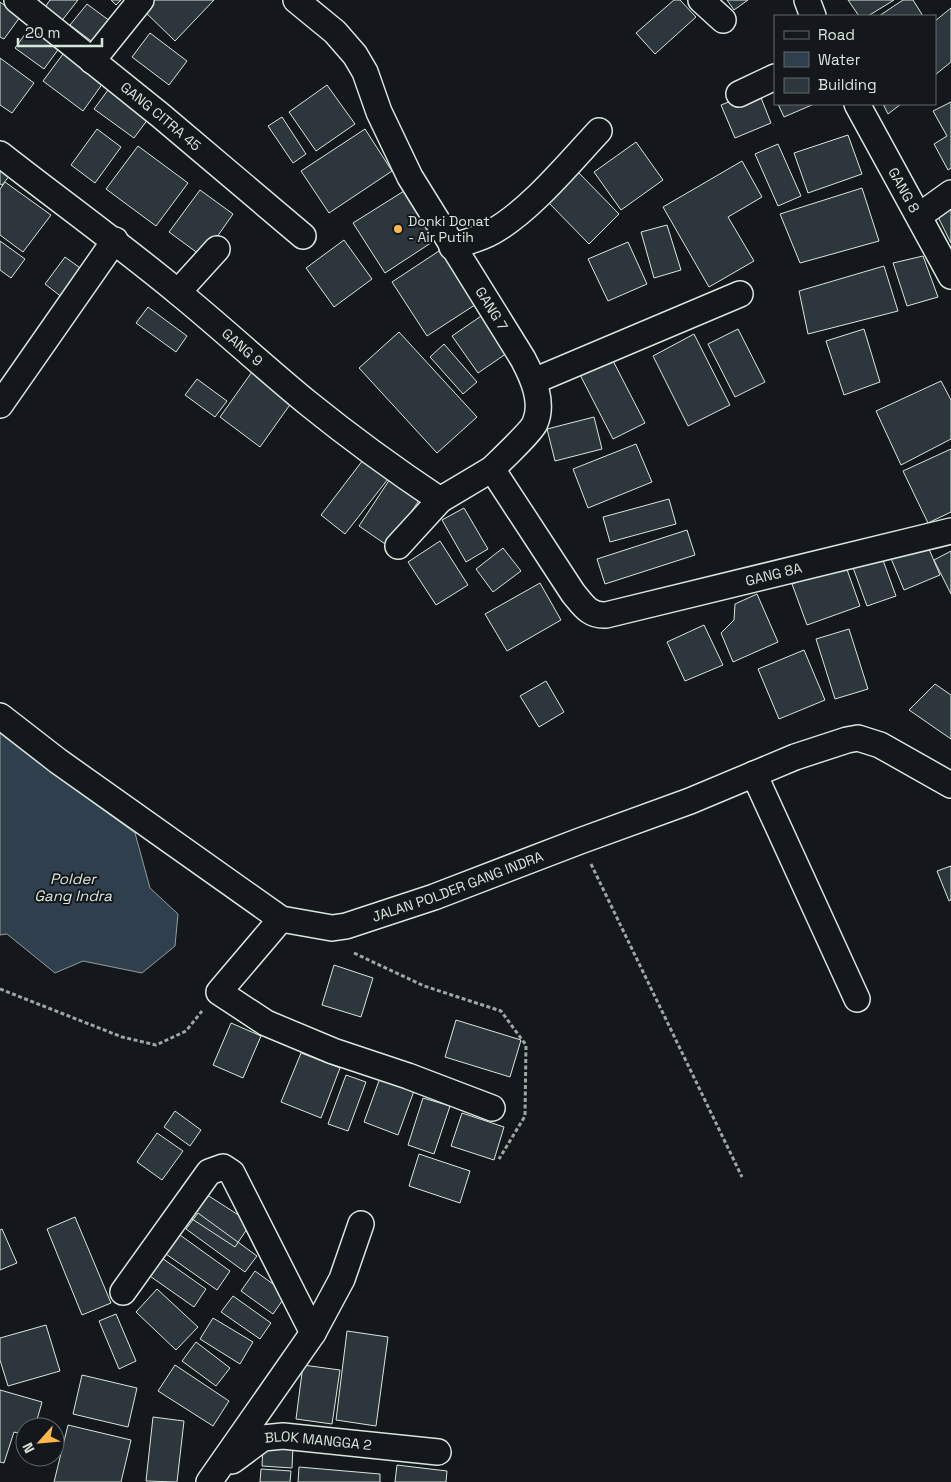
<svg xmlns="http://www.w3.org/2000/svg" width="951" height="1482" font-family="'Space Grotesk',sans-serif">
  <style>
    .water { fill: #2f3f4d; stroke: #939e99 }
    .building { fill: #2c363c; stroke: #d8e6dc }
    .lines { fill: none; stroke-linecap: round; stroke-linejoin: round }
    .minor-casing { stroke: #d8e6dc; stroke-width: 28 }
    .path { stroke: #9da8a2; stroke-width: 3; stroke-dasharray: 4 2.5; stroke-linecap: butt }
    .minor { stroke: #14181c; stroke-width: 25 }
    .poi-dot { fill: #ffb74d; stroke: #14181c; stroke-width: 2 }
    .labels { text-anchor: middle; stroke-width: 4; stroke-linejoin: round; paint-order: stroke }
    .street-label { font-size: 14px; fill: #d8e6dc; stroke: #14181c }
    .poi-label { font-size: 14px; fill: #d8e6dc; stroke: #14181c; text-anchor: start }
    .water-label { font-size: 15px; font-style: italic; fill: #d8e6dc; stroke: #14181c }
  </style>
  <rect width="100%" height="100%" fill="#14181c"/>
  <!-- water -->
  <path class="water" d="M0,730L69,785L135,833L150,888L178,914L175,946L142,973L83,961L55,973L7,934L0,935Z"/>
  <!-- building -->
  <path class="building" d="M50,0H78L60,23L43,10Z
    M111,0H121L116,5Z
    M145,0H214L175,41L139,6Z
    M674,0H680L696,17L655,54L636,33Z
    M727,0H748L734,10Z
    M848,0H894L868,16H859Z
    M903,0H913L923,16H879Z
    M0,2L20,17L4,39L0,37Z
    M87,4L114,24L98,46L70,25Z
    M951,8V62L935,75V21Z
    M31,26L60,47L44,69L15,48Z
    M150,33L187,61L169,85L132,57Z
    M63,54L103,83L83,111L43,81Z
    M0,58L34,83L12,113L0,105Z
    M327,85L355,124L316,151L289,112Z
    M111,86L151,115L134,138L94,109Z
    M758,90L771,123L735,138L721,105Z
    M951,102V168L948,170L934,144L947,136L933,111Z
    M778,104H814L784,117Z
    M883,104H901L888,114Z
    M282,117L306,154L293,163L268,126Z
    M97,129L121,147L95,183L71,165Z
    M365,129L392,171L329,213L301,171Z
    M848,135L862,174L808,193L794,153Z
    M636,142L663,180L621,210L594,172Z
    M778,144L801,196L778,206L755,154Z
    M138,146L188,183L156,226L106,189Z
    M742,161L762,197L728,217L754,261L709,287L663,207Z
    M0,166L11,174L2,185L0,184Z
    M577,171L619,214L589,244L547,201Z
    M5,182L51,215L23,252L0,235V189Z
    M412,186L443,235L385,273L353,223Z
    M862,188L879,241L800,263L780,214Z
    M200,190L233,214L203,257L169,232Z
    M951,202V243L936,213Z
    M667,225L681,270L654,278L641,232Z
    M344,240L372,279L334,307L306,268Z
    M0,241L25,259L11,278L0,270Z
    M628,242L647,284L608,301L588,259Z
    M445,247L481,301L427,336L392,282Z
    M923,256L938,297L907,306L893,263Z
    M65,257L83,270L63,298L45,284Z
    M884,266L898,311L808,334L799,291Z
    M148,307L187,336L176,352L136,323Z
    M487,312L513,349L478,373L452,336Z
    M738,329L765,382L735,397L708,344Z
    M864,329L880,382L844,395L826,341Z
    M399,332L477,417L437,453L359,368Z
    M694,334L730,405L688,426L653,356Z
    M444,344L477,382L463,394L430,357Z
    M608,351L645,423L613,439L576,367Z
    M254,369L294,399L260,447L220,417Z
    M197,379L227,401L215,417L185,395Z
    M941,381L951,400V439L901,465L876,411Z
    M594,417L602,449L555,461L547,429Z
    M636,444L652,482L588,508L573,469Z
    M951,449V512L928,523L903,471Z
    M363,460L388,479L345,534L321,515Z
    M390,479L420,499L388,546L359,526Z
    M669,499L676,524L610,542L603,517Z
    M464,508L488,549L466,562L442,520Z
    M687,530L695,555L605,584L597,559Z
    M440,541L468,585L436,605L408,562Z
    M926,542L940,575L904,590L890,556Z
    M503,548L521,571L493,592L476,569Z
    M951,551V594L934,560Z
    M880,552L896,596L867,606L851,562Z
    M845,564L860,606L807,625L792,584Z
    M540,583L561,620L507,651L485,614Z
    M757,594L778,642L733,662L721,633L734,620L735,604Z
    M704,625L723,665L685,681L667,642Z
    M849,629L868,689L835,699L816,639Z
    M804,650L825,700L779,719L758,669Z
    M546,681L564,712L539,727L520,696Z
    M935,684L951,695V739L909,710Z
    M951,866V900L949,901L937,871Z
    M334,965L373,978L361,1017L322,1005Z
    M456,1020L521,1040L510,1077L445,1057Z
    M231,1023L261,1036L243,1078L213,1065Z
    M301,1053L340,1068L321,1118L281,1102Z
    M346,1075L366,1082L348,1131L328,1124Z
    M380,1078L414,1091L398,1135L364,1122Z
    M423,1098L450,1106L434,1154L408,1145Z
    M175,1111L201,1130L190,1146L164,1127Z
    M462,1113L504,1127L494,1160L451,1146Z
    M157,1133L183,1151L162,1180L137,1162Z
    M419,1154L470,1171L460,1203L409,1186Z
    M201,1191L251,1223L235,1247L186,1215Z
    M198,1213L257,1256L245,1272L186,1229Z
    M75,1217L111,1303L82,1315L47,1229Z
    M2,1229L17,1263L0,1270V1230Z
    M180,1235L230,1271L217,1290L166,1254Z
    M159,1256L206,1289L194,1307L147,1274Z
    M255,1271L287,1294L273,1314L241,1291Z
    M157,1289L198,1327L176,1350L136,1312Z
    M233,1296L271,1323L260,1339L221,1312Z
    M116,1314L136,1361L119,1369L99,1321Z
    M213,1318L253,1342L240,1364L200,1339Z
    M46,1325L60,1371L8,1386L0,1360V1338Z
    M347,1331L388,1337L376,1426L336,1420Z
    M196,1342L230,1368L216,1386L182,1361Z
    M175,1365L229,1401L213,1426L158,1391Z
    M303,1365L340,1370L332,1424L296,1419Z
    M82,1375L137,1388L128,1427L73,1414Z
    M0,1390L42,1402L35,1427H25V1435L14,1432L4,1463L0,1462Z
    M153,1417L184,1421L177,1482L146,1481Z
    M68,1425L131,1440L121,1482H54Z
    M263,1444L293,1446L292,1468L262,1466Z
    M397,1465L447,1471L446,1482H395Z
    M299,1467L380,1474V1482H298Z
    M261,1469L291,1471L290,1482H260Z"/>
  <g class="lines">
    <defs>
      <g id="minor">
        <path id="s1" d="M17,0L160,115L303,236"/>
        <path id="s2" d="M296,0L335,32L355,55L365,72L379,112L410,177L523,359C533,378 544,402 535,423C532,431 500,461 492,469L573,593C583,605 589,616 606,615L951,531"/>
        <path d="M701,0L723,20"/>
        <path d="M807,0L813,16"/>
        <path d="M92,61L141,0"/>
        <path d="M739,94L775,77"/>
        <path id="s3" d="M857,104L951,276"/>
        <path id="s4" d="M0,154C60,201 121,245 179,293C223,329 265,368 309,404C351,438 395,470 440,500L492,469"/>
        <path d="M919,216L951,193"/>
        <path d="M452,247C465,242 480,239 492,232C530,211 569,163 599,131"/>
        <path d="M178,292L217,249"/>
        <path d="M534,381L740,294"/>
        <path d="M0,405L115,240"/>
        <path d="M398,546L440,500"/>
        <path id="s5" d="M0,716L58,761L281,919L332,928L346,926L434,897L580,841L690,801L795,757L847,740L858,738L880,745L951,785"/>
        <path d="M754,774L857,999"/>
        <path d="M281,919L219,992L266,1023L333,1051L408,1076L492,1108"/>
        <path d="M123,1292L209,1172L223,1167L232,1173L313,1333L209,1482"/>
        <path d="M313,1333L342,1279L361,1224"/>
        <path id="s6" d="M232,1461L263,1438L283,1436L438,1452"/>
      </g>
    </defs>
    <!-- minor casing -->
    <use href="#minor" class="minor-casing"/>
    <!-- path -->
    <path class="path" d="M591,864L742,1177
      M354,953L424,986L501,1011L526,1045L525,1116L499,1159
      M0,989L122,1037L156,1045L186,1031L202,1011"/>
    <!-- minor -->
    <use href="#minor" class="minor"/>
  </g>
  <!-- markers -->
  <circle class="poi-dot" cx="398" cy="229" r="5"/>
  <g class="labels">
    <!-- street labels -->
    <g class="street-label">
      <text dy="5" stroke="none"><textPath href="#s1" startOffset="185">GANG CITRA 45</textPath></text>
      <text dy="5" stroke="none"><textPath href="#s3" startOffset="98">GANG 8</textPath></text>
      <text dy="5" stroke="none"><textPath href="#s2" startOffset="370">GANG 7</textPath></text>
      <text dy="5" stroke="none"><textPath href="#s4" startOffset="310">GANG 9</textPath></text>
      <text dy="5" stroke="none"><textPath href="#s2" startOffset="922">GANG 8A</textPath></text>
      <text dy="5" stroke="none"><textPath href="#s5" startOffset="531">JALAN POLDER GANG INDRA</textPath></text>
      <text dy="5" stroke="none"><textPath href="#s6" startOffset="94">BLOK MANGGA 2</textPath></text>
    </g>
    <!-- poi labels -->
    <g class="poi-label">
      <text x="408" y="226">Donki Donat<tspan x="408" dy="16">- Air Putih</tspan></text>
    </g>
    <!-- water labels -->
    <g class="water-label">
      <text x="73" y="884">Polder<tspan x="73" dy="17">Gang Indra</tspan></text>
    </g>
  </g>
  <!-- legend -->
  <rect x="774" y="15" width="162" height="90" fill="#14181c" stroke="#626a69"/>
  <rect x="784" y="31" width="25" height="8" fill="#14181c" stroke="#626a69"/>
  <text x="818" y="40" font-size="15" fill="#d8e6dc">Road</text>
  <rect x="784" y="52" width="25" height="15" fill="#2f3f4d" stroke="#626a69"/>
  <text x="818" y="65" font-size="15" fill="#d8e6dc">Water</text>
  <rect x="784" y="78" width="25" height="15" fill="#2c363c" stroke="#626a69"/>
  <text x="818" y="90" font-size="15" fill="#d8e6dc">Building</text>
  <!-- north arrow -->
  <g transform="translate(40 1442) rotate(243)"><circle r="24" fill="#14181c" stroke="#626a69"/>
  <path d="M0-4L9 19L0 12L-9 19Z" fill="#ffb74d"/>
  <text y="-8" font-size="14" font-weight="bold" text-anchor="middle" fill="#d8e6dc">N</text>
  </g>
  <!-- scale -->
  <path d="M18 38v8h84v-8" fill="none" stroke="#d8e6dc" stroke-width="2.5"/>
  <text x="25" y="38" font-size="15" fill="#d8e6dc" stroke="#14181c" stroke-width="4" paint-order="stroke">20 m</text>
</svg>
